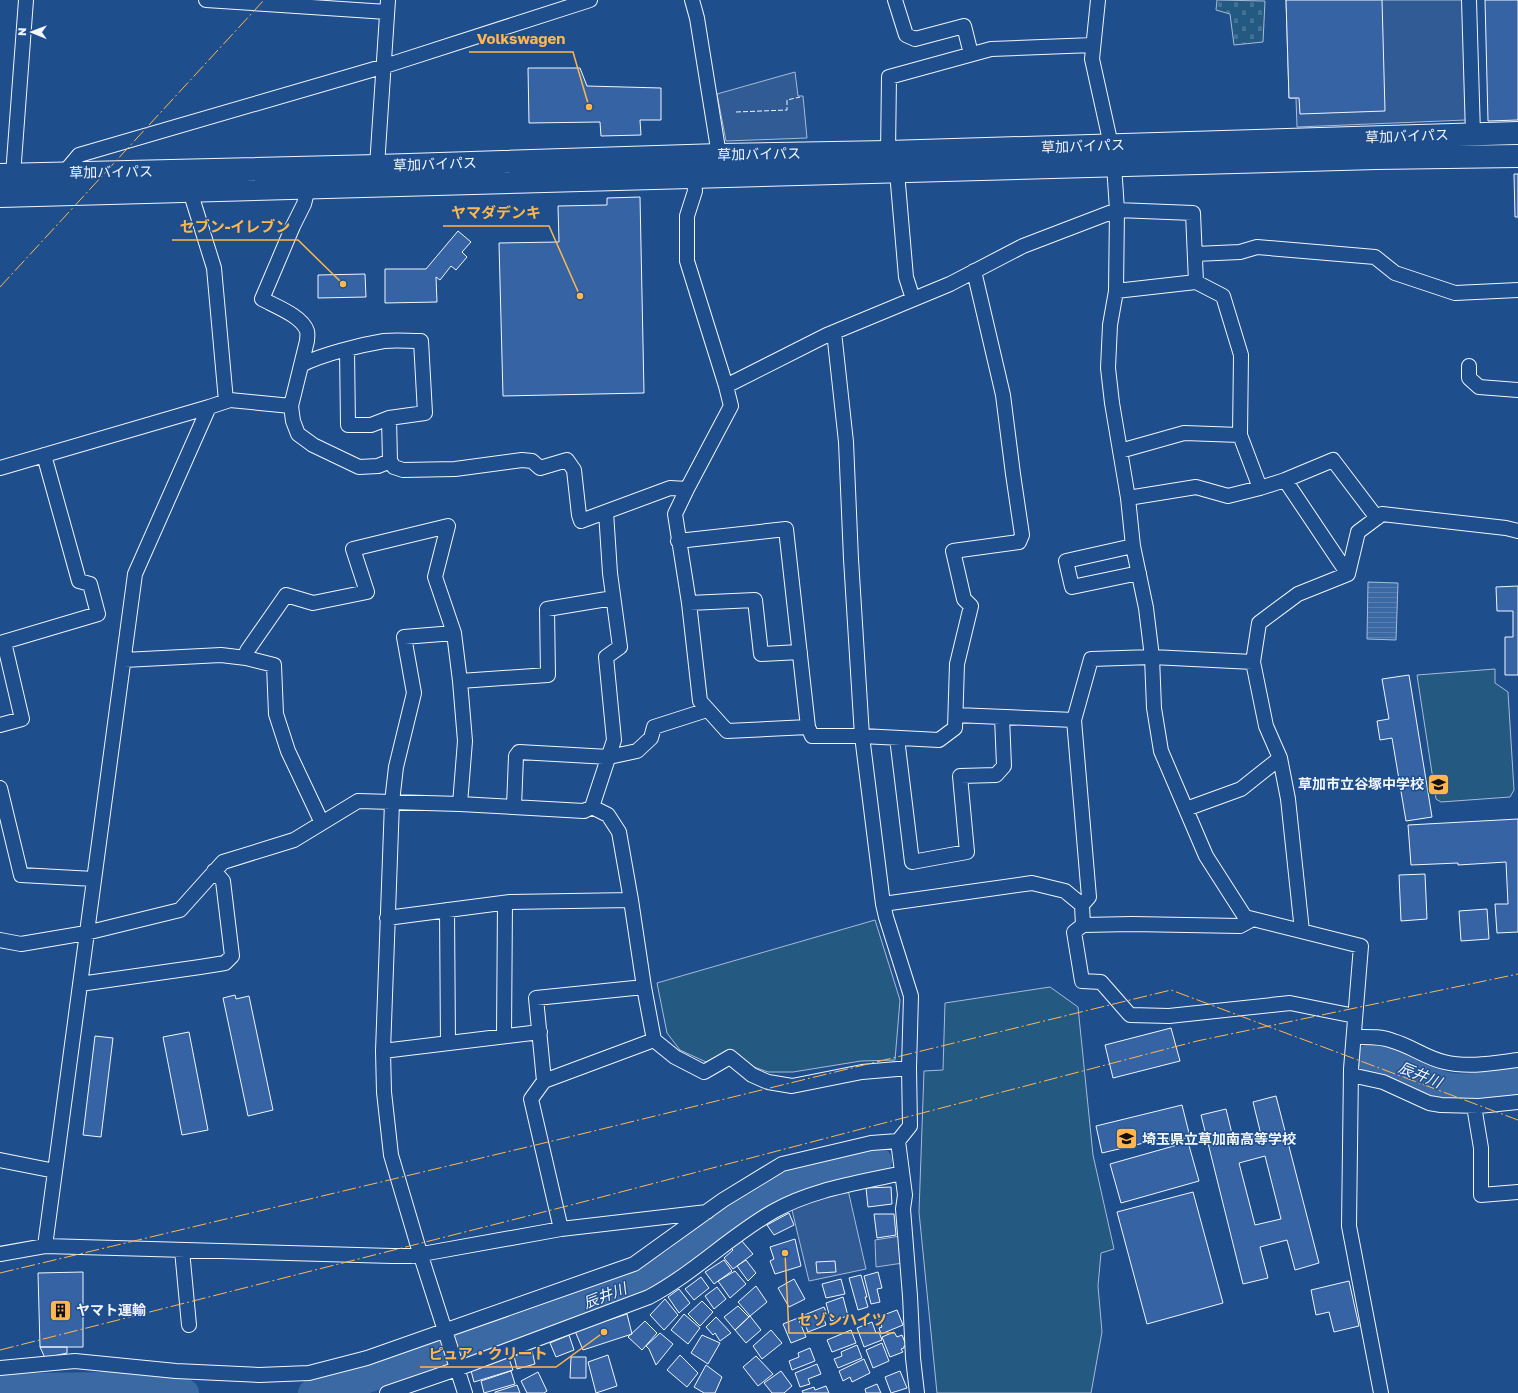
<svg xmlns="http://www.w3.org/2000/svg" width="1518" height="1393" font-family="'Golos Text','Noto Sans JP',sans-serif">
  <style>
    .cemetery { fill: url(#cemetery-stones); stroke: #a8bbd7 }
    .pitch { fill: #245a82; stroke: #a8bbd7 }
    .parking { fill: #305b95; stroke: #a8bbd7 }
    .water { fill: url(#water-rules); stroke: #a8bbd7 }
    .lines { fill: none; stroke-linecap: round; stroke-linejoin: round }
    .river { stroke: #3b69a3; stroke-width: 28 }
    .building { fill: #3563a3; stroke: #f2f6ff; fill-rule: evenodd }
    .street-casing { stroke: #f2f6ff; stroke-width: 16 }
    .highway-casing { stroke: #f2f6ff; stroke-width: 24 }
    .street { stroke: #1f4e8c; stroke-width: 14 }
    .highway { stroke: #1f4e8c; stroke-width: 22 }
    .fence { stroke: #f2f6ff; stroke-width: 1; stroke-dasharray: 5 2; stroke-linecap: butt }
    .power { stroke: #ffb74d; stroke-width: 1; stroke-dasharray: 14 3 2 3; stroke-linecap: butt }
    .labels { text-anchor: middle; stroke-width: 3; stroke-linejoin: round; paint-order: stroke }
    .street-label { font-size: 14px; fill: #f2f6ff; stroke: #1f4e8c }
    .poi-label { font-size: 14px; font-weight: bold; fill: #f2f6ff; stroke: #1f4e8c; text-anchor: start }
    .water-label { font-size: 15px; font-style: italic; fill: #f2f6ff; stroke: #1f4e8c }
    .leader { fill: none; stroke: #ffb74d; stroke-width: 1.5 }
    .callout-dot { fill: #ffb74d; stroke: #1f4e8c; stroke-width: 1.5 }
    .callout-label { font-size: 15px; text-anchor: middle; font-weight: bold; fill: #ffb74d; stroke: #1f4e8c; stroke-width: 3; stroke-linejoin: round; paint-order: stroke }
  </style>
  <defs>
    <pattern id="cemetery-stones" width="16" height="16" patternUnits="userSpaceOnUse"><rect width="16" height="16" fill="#245a82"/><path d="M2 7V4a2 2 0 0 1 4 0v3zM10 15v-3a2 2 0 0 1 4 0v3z" fill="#447295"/></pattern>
    <pattern id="water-rules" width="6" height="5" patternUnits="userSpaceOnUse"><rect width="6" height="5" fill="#3b69a3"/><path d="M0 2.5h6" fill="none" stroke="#587fb1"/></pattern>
  </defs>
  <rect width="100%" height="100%" fill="#1f4e8c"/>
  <!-- cemetery -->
  <path class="cemetery" d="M1217,0L1265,1L1263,42L1234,45L1230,14L1216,10Z"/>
  <!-- pitch -->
  <path class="pitch" d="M1495,669V683L1508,692L1514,790L1510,797L1441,802L1436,799L1417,675Z
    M875,920L900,1000L895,1060L861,1061L793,1072H768L754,1067L730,1050L706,1062L680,1050L667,1033L657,983Z
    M1050,987L1078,1007L1093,1155L1114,1249L1101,1253L1098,1286L1102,1332L1091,1393H937L919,1212L924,1071L943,1070L945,1003Z"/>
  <!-- parking -->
  <path class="parking" d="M1286,0H1463L1466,120L1297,127L1296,98H1289Z
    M795,72L798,96H803L807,138L726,141L717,94Z
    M848,1190L866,1269L809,1281L791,1206Z
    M900,1236L903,1263L876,1267L875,1240Z"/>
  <!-- water -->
  <path class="water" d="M1368,582L1398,583L1396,640L1367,639Z"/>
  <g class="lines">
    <!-- river -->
    <path class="river" d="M1370,1058C1394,1062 1413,1075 1436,1083C1462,1093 1491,1084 1518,1081
      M0,1389L37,1387L107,1386L185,1393
      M312,1393L347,1386L599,1299L646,1280L673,1264L750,1204L800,1179L840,1168L878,1161"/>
  </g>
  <!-- building -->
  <path class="building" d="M1286,0H1382L1385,111L1300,114L1299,98H1289Z
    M1485,0H1518V120L1488,121Z
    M528,68H580L587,86L661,88V120H640L641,135L601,136L600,122L529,123Z
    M1514,174H1518V217H1515Z
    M640,197L644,393L503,396L499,243L559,242L558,206L607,205V198Z
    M458,231L471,242L462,252L467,257L456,270L451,266L440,280L436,277L437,302L385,303V269H426Z
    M365,274L366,297L318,298V275Z
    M1518,586V675H1505V637H1513V611H1497L1496,587Z
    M1409,675L1432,817L1406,821L1392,738L1380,740L1377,721L1389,719L1382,679Z
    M1518,819V932L1497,933L1495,904H1508L1506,862L1458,865V863L1411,865L1408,825Z
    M1425,874L1427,919L1401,921L1399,875Z
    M1487,909L1489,939L1461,941L1459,911Z
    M235,995L236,999L249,996L273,1110L248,1116L223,998Z
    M1171,1028L1180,1061L1113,1078L1105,1045Z
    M189,1032L208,1130L182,1135L163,1037Z
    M95,1036L113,1038L101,1137L83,1135Z
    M1276,1096L1319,1263L1295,1270L1287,1240L1260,1247L1268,1278L1243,1284L1201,1115L1226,1109L1234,1142L1261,1135L1253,1102ZM1265,1156L1281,1219L1255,1225L1239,1163Z
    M1182,1105L1190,1137L1170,1141L1169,1137L1102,1153L1096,1126Z
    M1188,1142L1199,1181L1121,1203L1110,1164Z
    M891,1187L892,1204L868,1207L866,1188Z
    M1193,1192L1223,1303L1147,1324L1117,1212Z
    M789,1213L794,1225L774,1235L767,1225Z
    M874,1214H894L896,1235L877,1238Z
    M795,1239L801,1266L775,1274L770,1261L774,1259L770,1247Z
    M741,1240L753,1254L733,1269L724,1258L733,1250L731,1248Z
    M724,1260L732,1271L714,1284L705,1272Z
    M746,1260L756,1273L748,1281L737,1266Z
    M835,1261L836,1272L817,1273L816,1262Z
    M735,1271L746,1284L730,1298L718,1281Z
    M83,1272V1347H40L38,1273Z
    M878,1272L882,1288L877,1289L880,1302L871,1304L864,1276Z
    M861,1275L867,1297H865L868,1307L858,1310L849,1278Z
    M701,1277L709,1288L694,1300L685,1289Z
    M794,1279L805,1299L789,1307L778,1288Z
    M841,1279L845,1294L826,1298L822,1284Z
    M1349,1281L1359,1326L1334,1332L1329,1312L1316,1315L1311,1290Z
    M756,1286L767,1302L750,1316L738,1302Z
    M717,1287L726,1299L714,1309L705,1296Z
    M679,1289L690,1303L679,1313L668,1297Z
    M843,1297L848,1316L831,1321L826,1303Z
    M665,1299L678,1315L664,1330L650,1315Z
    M702,1301L713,1312L700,1326L688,1314Z
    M738,1306L749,1317L735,1330L724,1317Z
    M824,1307L827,1314L823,1316L826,1325L808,1332L802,1316Z
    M897,1310L903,1325L881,1334L879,1328L882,1327L878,1317Z
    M627,1314L632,1334L583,1350L575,1331Z
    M684,1314L700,1328L688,1344L671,1330Z
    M750,1316L761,1330L746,1343L735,1330Z
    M716,1317L731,1333L720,1341L715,1333L713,1335L706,1327Z
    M798,1318L806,1337L791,1343L783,1324Z
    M645,1321L657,1333L642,1350L628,1337Z
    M872,1322L876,1333L879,1332L882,1340L864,1347L857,1328Z
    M771,1330L782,1343L762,1359L753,1346Z
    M851,1330L856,1343L832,1352L827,1340Z
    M894,1332L897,1337L902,1335L906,1345L904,1346V1348L901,1349L903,1352L890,1357L882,1337Z
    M660,1333L673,1344L656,1365L649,1349L646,1346Z
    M569,1335L574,1350L556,1357L550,1343Z
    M702,1335L720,1343L708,1364L691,1353Z
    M882,1343L889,1361L873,1368L866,1350Z
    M857,1345L862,1358L838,1368L834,1359L842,1356L841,1352Z
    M40,1347H67V1353L45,1358Z
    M810,1348L815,1361L792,1370L789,1361L799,1357L798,1353Z
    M532,1351L535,1364L517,1369L514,1356Z
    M608,1355L617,1386L596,1393L588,1362Z
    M680,1355L698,1373L687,1387L667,1370Z
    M508,1356L513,1370L474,1382L470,1367Z
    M756,1356L773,1374L758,1386L743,1367Z
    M571,1357H586V1378H570Z
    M864,1359L870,1373L852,1382L850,1377L843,1381L839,1371Z
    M817,1364L821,1374L808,1379L810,1384L800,1387L795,1373Z
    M706,1365L722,1377L715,1393H704L694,1387Z
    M511,1371L515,1384L484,1393L481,1381Z
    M781,1371L792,1386L784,1393H772L764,1383Z
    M900,1371L907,1388L891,1393L885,1377Z
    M538,1372L547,1391L544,1393H527L521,1381Z
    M877,1384L881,1393H866L865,1389Z
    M517,1385L520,1393H495V1392Z
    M826,1386L829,1393H803L802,1391L814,1387L815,1390Z"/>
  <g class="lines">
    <defs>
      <path id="street" d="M206,0L387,12
        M692,0L697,18L719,155
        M895,0L906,35L915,39L964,26L971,54
        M1098,0L1092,59L1111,145L1114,165L1117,210L1116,291L1110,325L1108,368L1112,403L1128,498L1133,546L1146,608L1152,657L1154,708L1161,751L1206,856L1245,917L1361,946L1351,1069L1349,1226L1381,1393
        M1469,0L1473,134
        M888,152L889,77L991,49L1093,45
        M377,166L388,0
        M693,170L695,191L687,216V261L726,386L731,406L687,489L675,514L689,603L700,701L727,731L808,727
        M897,172L906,277L913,299
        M63,174L79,155L385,66L590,0
        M13,175L26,0
        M308,188L304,204L293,226L262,299C275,306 302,316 307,331C308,334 307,338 307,341L291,406L293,421L298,434L313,445L359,467L378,466L390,461
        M190,191L214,268L226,401
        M1195,254L1240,252L1257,247L1375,257L1395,273L1455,293L1518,290
        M1116,291L1196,282L1223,296L1241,355L1240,435L1260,488
        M834,332L846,442L851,559L862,736L883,904L886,917L911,996L909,1068L910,1126L898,1141L905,1195L903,1209L910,1296L913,1358L917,1393
        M301,365C323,354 360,345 384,341C396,340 409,341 421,341L425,413L389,418L371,425H348L347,350
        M1469,366V378L1479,387L1518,390
        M726,386L827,335L950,284L1023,246L1117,210L1193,213L1196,282
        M389,418L390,461L394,467L403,470L455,469L522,460L532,461L540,468L567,460L574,470L579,515L581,521L670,488L687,489
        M1120,451L1184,433L1240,435
        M0,468L209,407L230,400L291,406
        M1285,480L1348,574
        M1128,498L1196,487L1228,496L1260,488L1285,480L1333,460L1377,518
        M678,541L786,529L808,727L812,736H862L939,740L955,728L957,664L971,606L964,599L953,551L1019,542L1022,535L1013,474L1003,395L974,271
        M1133,546L1066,561L1072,587L1139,573
        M689,603L755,600L761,654L800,652
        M454,633L404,637L414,693L396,767L392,802L383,1051L384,1092L391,1155L420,1253L465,1393
        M0,643L98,614L90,584L79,581L44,455
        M246,658L247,651L286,595L313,603L367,592L353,549L448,526L435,577L454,633L460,681L465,741L460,804
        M124,660L221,655L246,658L274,665L276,714L288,751L322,823
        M460,681L548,675L547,609L613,598
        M956,715L1074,720
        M0,725L22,719L4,642
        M897,738L912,862L967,852L960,776L996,775L1004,766L1002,717
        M0,788L21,875L94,879
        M514,807L516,756L519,752L609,757L637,751L651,738L654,727L707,710
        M592,807L608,815L619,832L631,900L644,987L654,1040L675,1057L704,1072L730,1057L752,1075L768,1082L792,1086L862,1072L909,1068
        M1186,809L1241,789L1280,758
        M883,904L1032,883L1065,891L1082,905
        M447,910L448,1043
        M387,918L510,902L631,900
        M1253,919L1240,926L1132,924L1083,925L1074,932L1082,981L1101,982L1130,1015L1169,1016L1290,1003L1355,1016
        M1083,925L1082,905L1089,897L1074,720L1091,659L1152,657L1253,662
        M1302,931L1288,799L1280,758L1266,726L1253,662L1259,623L1298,594L1348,574L1358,532L1382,514L1506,528L1518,531
        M0,940L21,944L86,933L180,910L223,862L294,840L358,801L460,804L584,811L592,807L614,740L606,657L620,647L610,573L606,512
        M80,984L200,967L225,963L232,956L223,881L214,871
        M504,1036L505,903
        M1354,1037C1367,1037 1381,1036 1393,1041C1411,1046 1426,1058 1444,1062C1469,1068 1494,1063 1518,1060
        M383,1051L540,1032
        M1351,1075L1383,1082L1429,1103L1441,1105L1479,1106L1518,1102
        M544,1081L536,998L644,987
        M1474,1106L1481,1148V1195L1518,1192
        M0,1160L55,1171
        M561,1229L531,1099L544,1081L654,1040
        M45,1246L135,574L209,407
        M182,1250L189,1325
        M0,1254L45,1246L392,1256H411L561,1229L707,1212
        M0,1368L75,1361L176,1371L259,1375L309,1373L367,1358L634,1264L723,1200L782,1164L871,1143L898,1141
        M387,1393L457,1369L649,1297C694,1273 730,1236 774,1211C813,1189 859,1183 902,1173"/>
      <path id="highway" d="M0,175L377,166L719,155L888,152L1518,133
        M0,196L1376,158L1518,156"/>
    </defs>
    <!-- street casing -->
    <use href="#street" class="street-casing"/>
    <!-- highway casing -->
    <use href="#highway" class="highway-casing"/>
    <!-- street -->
    <use href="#street" class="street"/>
    <!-- highway -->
    <use href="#highway" class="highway"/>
    <!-- fence -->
    <path class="fence" d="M736,112L787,110V100L800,97"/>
    <!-- power -->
    <path class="power" d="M0,287L264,0
      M0,1273L565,1138L1171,990L1518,1120
      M0,1350L575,1204L1197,1041L1518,974"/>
  </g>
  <!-- icons -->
  <defs>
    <symbol id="school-square" viewBox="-11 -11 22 22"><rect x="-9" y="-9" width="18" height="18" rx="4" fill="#ffb74d" stroke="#1f4e8c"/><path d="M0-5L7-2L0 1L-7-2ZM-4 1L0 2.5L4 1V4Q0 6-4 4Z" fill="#111"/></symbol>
    <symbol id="building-square" viewBox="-11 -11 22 22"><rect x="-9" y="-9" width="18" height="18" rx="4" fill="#ffb74d" stroke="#1f4e8c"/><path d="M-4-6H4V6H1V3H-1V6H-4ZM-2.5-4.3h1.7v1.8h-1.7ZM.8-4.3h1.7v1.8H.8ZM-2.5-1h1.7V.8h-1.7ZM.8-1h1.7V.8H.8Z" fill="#111"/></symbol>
  </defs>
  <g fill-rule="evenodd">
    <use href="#school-square" x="1426" y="772" width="25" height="25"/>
    <use href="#school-square" x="1114" y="1126" width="25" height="25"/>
    <use href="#building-square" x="48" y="1298" width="25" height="25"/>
  </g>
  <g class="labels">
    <!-- street labels -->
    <g class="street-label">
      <text transform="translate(1407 136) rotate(-2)" y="5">草加バイパス</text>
      <text transform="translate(1083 146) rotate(-2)" y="5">草加バイパス</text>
      <text transform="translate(759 154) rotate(-1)" y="5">草加バイパス</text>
      <text transform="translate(435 164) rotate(-2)" y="5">草加バイパス</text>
      <text transform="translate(111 172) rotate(-1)" y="5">草加バイパス</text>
    </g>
    <!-- poi labels -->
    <g class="poi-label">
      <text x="1424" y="789" text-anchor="end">草加市立谷塚中学校</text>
      <text x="1142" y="1144">埼玉県立草加南高等学校</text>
      <text x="76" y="1315">ヤマト運輸</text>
    </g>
    <!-- water labels -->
    <g class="water-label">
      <text transform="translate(1420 1075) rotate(22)" y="5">辰井川</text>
      <text transform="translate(605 1296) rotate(-21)" y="5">辰井川</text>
    </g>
  </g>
  <!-- callouts -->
  <path class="leader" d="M589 107L573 52H469M580 296L549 226H443M343 284L298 240H172M785 1253L789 1333H895M604 1332L556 1367H420"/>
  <g class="callout-dot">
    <circle cx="589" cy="107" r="4"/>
    <circle cx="580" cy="296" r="4"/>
    <circle cx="343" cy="284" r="4"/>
    <circle cx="785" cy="1253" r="4"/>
    <circle cx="604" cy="1332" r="4"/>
  </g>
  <g class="callout-label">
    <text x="521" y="44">Volkswagen</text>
    <text x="496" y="218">ヤマダデンキ</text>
    <text x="235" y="232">セブン-イレブン</text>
    <text x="842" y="1325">セゾンハイツ</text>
    <text x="488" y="1359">ピュア・クリート</text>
  </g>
  <!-- north arrow -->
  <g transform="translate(32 32) rotate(271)" stroke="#1f4e8c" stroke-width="3" paint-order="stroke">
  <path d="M0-3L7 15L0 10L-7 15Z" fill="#f2f6ff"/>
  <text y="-6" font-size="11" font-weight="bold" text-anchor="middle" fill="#f2f6ff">N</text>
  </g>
</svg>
